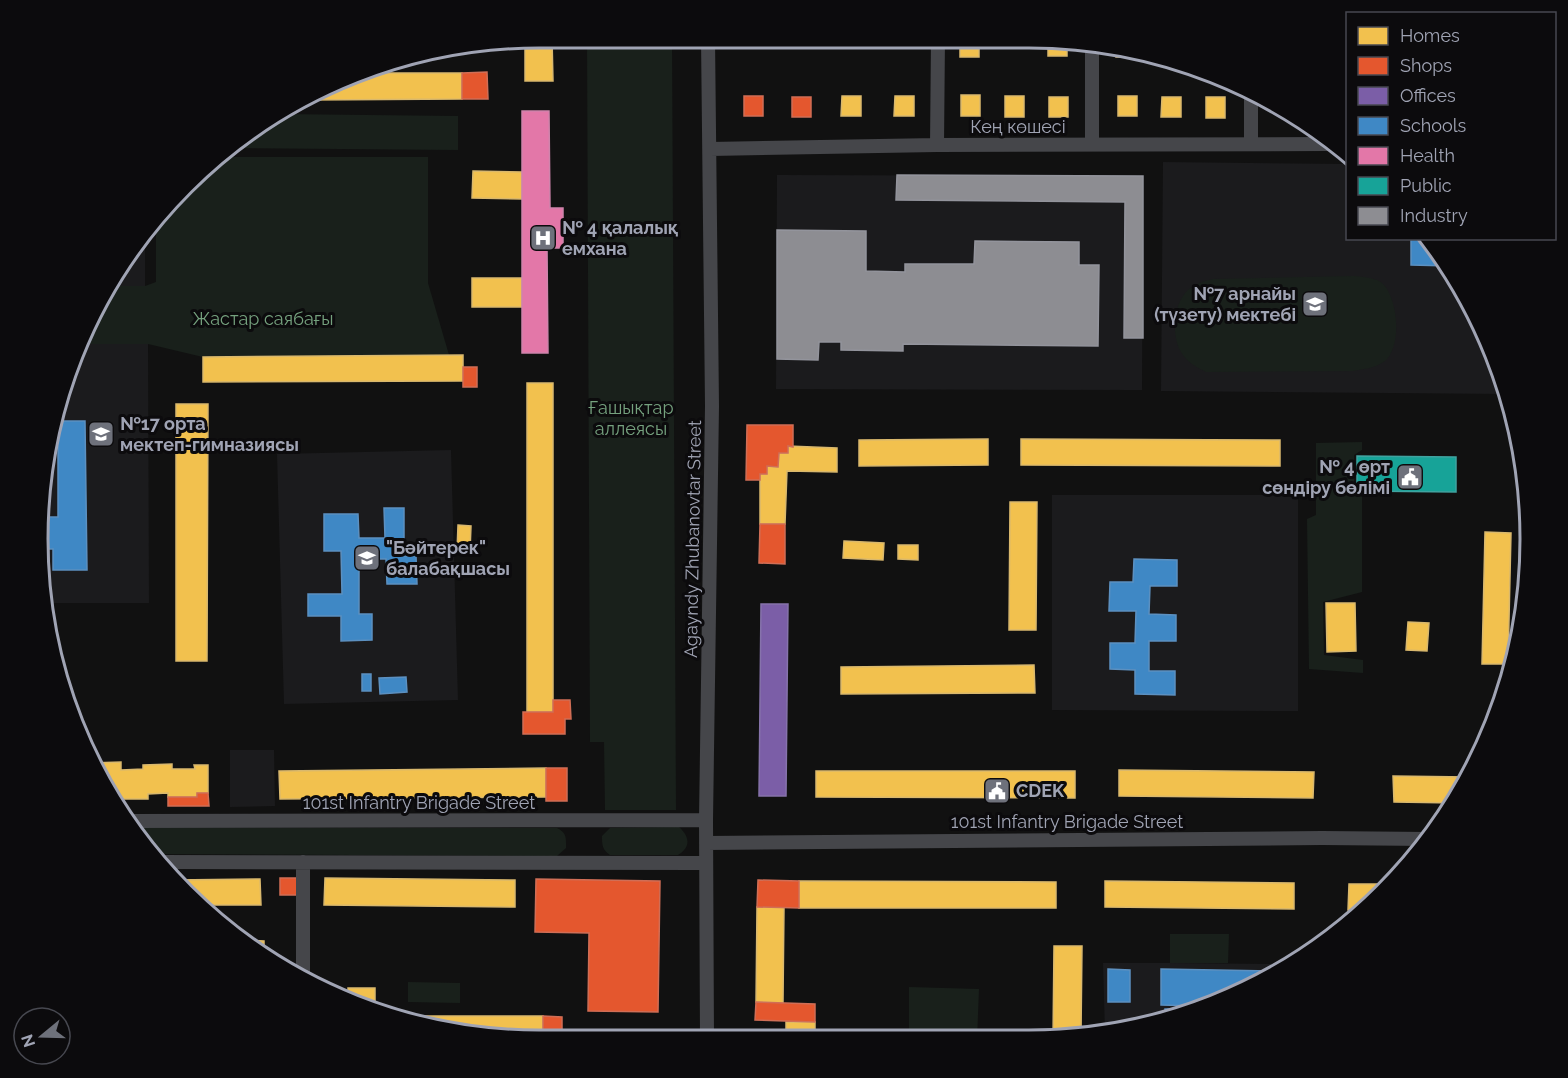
<svg xmlns="http://www.w3.org/2000/svg" width="1568" height="1078" font-family="Raleway,sans-serif">
  <style>
    .built { fill: #1b1b1d }
    .green { fill: #19201b }
    .homes { fill: #f2c14e; stroke: #d9b86d; stroke-width: 1.5 }
    .shops { fill: #e4572e; stroke: #d06e56; stroke-width: 1.5 }
    .offices { fill: #7b5ea7; stroke: #8673ab; stroke-width: 1.5 }
    .schools { fill: #3f88c5; stroke: #5c90c0; stroke-width: 1.5 }
    .health { fill: #e377a8; stroke: #cf84ac; stroke-width: 1.5 }
    .public { fill: #17a398; stroke: #40a3a0; stroke-width: 1.5 }
    .industry { fill: #8d8d92; stroke: #93949c; stroke-width: 1.5 }
    .lines { fill: none; stroke-linecap: round; stroke-linejoin: round }
    .minor { stroke: #45464a; stroke-width: 14 }
    .labels { text-anchor: middle; stroke-width: 6; stroke-linejoin: round; paint-order: stroke }
    .street-label { font-size: 18px; fill: #a0a4b4; stroke: #0c0b0d }
    .poi-label { font-size: 18px; font-weight: bold; fill: #a0a4b4; stroke: #0c0b0d; text-anchor: start }
    .park-label { font-size: 18px; fill: #75a17e; stroke: #0c0b0d }
    .rim { fill: none; stroke: #a0a4b4; stroke-width: 3 }
  </style>
  <rect width="100%" height="100%" fill="#111"/>
  <!-- built -->
  <path class="built" d="M1163,162L1347,164L1348,238L1428,239L1446,261L1492,347L1507,394L1161,391Z
    M777,175L1143,176L1142,390L776,389Z
    M145,236V286H114Z
    M78,344H148L149,603H46L42,474Z
    M451,450L458,700L284,704L277,454Z
    M1052,495H1298V711L1052,710Z
    M230,750H274L275,806L230,807Z
    M1103,963H1170L1286,964L1251,989L1127,1031L1105,1033Z"/>
  <!-- green -->
  <path class="green" d="M587,38H672L676,810H605L604,742H590Z
    M278,114L458,116V150L231,148L261,122Z
    M221,157H428V283L449,355L203,357L148,344H78L114,286H145L156,282V218L162,209Z
    M1353,276C1363,277 1377,277 1384,285C1398,301 1402,346 1385,361C1376,368 1364,369 1353,371L1206,372C1196,367 1187,362 1181,352C1171,335 1173,304 1188,290C1195,284 1204,281 1213,279Z
    M1362,442V450L1354,455V492L1362,497V592L1323,602L1324,655L1363,660V673L1309,669L1307,519L1316,515V443Z
    M679,827C690,837 691,847 678,855H610C602,850 602,844 602,836L610,828Z
    M137,828H557C567,833 566,838 566,848L557,856L156,854Z
    M1170,934H1229L1228,963H1170Z
    M408,982L460,983V1003L408,1002Z
    M909,987L979,989L977,1040H909Z"/>
  <!-- homes -->
  <path class="homes" d="M539,38H552L553,81H525V39Z
    M960,38H979V57H960Z
    M1048,39L1067,41V56H1048Z
    M1116,46L1135,50V57H1116Z
    M369,73H462V99L310,100Z
    M961,95H980V116H961Z
    M842,96H861V116H841Z
    M895,96H914V116H894Z
    M1005,96H1024V117H1005Z
    M1118,96H1137V116H1118Z
    M1049,97H1068V117H1049Z
    M1162,97H1181V117H1161Z
    M1206,97H1225V118H1206Z
    M473,171L522,172V199L472,198Z
    M472,278H522V307H472Z
    M463,355V381L203,382V357Z
    M527,383H553V712H527Z
    M176,404H208L207,661H176Z
    M988,439V465L859,466V440Z
    M1021,439L1280,440V466L1021,465Z
    M788,446L837,448V472L787,471L785,524H760V474H767V466L778,467L779,453H788Z
    M1010,502H1037L1036,630H1009Z
    M458,525L471,526L470,552L457,551Z
    M1485,532L1511,533L1508,664H1482Z
    M844,541L884,543L883,560L843,558Z
    M898,545H918V560L898,559Z
    M1326,603H1355L1356,651L1327,652Z
    M1408,622L1429,623L1427,651L1406,650Z
    M1034,665L1035,693L841,694V667Z
    M121,762V770L143,769V765L172,764V769H195L194,765H208V793H197V797H168V793L148,794V799H116V793H112L90,763Z
    M546,768V797L280,799L279,771Z
    M1119,770L1314,772L1313,798L1119,796Z
    M816,771H1075V798L816,797Z
    M1393,776L1468,777L1454,803L1394,802Z
    M325,878L515,880V907L324,905Z
    M260,879L261,905H199L184,893L174,880Z
    M799,881L1056,882V908H799Z
    M1105,881L1294,883V909L1105,907Z
    M1349,884H1391L1383,894L1360,910H1348Z
    M757,907H784L783,1003L756,1002Z
    M241,940L264,941V958L260,956Z
    M1054,946H1082L1081,1035L1053,1038Z
    M348,988H375V1011L348,1003Z
    M421,1016H543V1040L441,1031L421,1025Z
    M786,1022H815V1040H786Z
    M632,1035H659V1040H633Z"/>
  <!-- shops -->
  <path class="shops" d="M487,72L488,99H462V73Z
    M744,96H763V116H744Z
    M792,97H811V117H792Z
    M463,367H477V387H463Z
    M747,425H793V447L788,446V453H779L778,467L767,466V474H760V480H746Z
    M760,524H785V564L759,563Z
    M553,700H570L571,719H565V734H523V712H553Z
    M546,768H567V801H546Z
    M197,793H208L209,806H168V797H197Z
    M280,878H297V895H280Z
    M536,879L660,881L658,1012L588,1011L589,933L535,932Z
    M758,880L799,881V908L757,907Z
    M756,1002L815,1004V1022L755,1020Z
    M543,1016L562,1017V1040H543Z"/>
  <!-- offices -->
  <path class="offices" d="M761,604H788L786,796H759Z"/>
  <!-- schools -->
  <path class="schools" d="M1411,238H1428L1449,266L1411,265Z
    M56,421H85L87,570H53V549H44L43,517H58V447H49Z
    M384,508H404V556H416L417,584H387L386,559H359V614H372V640L341,641V616H308V594H342L341,551H324V514H358L359,538H385Z
    M1134,559L1177,560V586H1150L1149,614L1176,615V641H1149V671H1175V695L1135,694V670L1110,669V643H1135L1136,611H1109L1110,582H1133Z
    M362,674H371V691H362Z
    M406,677L407,692L380,694L379,678Z
    M1108,969L1130,970V1002H1108Z
    M1161,969L1276,971L1251,989L1201,1006L1161,1005Z
    M1165,1009H1192L1165,1018Z"/>
  <!-- health -->
  <path class="health" d="M522,111H549L550,208H563V248H547L548,353H522Z"/>
  <!-- public -->
  <path class="public" d="M1357,456L1456,457V492L1357,491Z"/>
  <!-- industry -->
  <path class="industry" d="M897,175L1143,176V338H1124L1125,202L896,200Z
    M777,230L866,231V271L905,272V264H974L975,241L1079,242V265H1099L1098,346L903,344V351L841,350V342H819L818,360L777,359Z"/>
  <g class="lines">
    <!-- minor -->
    <path class="minor" d="M1251,89V144
      M1092,144V44
      M937,145L938,38
      M710,149L937,145L1327,144
      M132,821L706,820
      M706,843L1322,838L1428,839
      M161,862L706,863
      M303,862V979
      M707,1040L706,820L712,406L708,38"/>
  </g>
  <!-- icons -->
  <defs>
    <symbol id="hospital-square" viewBox="-11 -11 22 22"><rect x="-9" y="-9" width="18" height="18" rx="4" fill="#6e717b" stroke="#0c0b0d"/><path d="M-5-5h3v3.5h4V-5h3V5h-3V1.5h-4V5h-3Z" fill="#fff"/></symbol>
    <symbol id="school-square" viewBox="-11 -11 22 22"><rect x="-9" y="-9" width="18" height="18" rx="4" fill="#6e717b" stroke="#0c0b0d"/><path d="M0-5L7-2L0 1L-7-2ZM-4 1L0 2.5L4 1V4Q0 6-4 4Z" fill="#fff"/></symbol>
    <symbol id="civic-square" viewBox="-11 -11 22 22"><rect x="-9" y="-9" width="18" height="18" rx="4" fill="#6e717b" stroke="#0c0b0d"/><path d="M-.6-6.5H3V-4.5H.6V-3L4-1V1h2V6H-6V1h2V-1L-.6-3ZM-1.2 2.5V6h2.4V2.5Z" fill="#fff"/></symbol>
  </defs>
  <g fill-rule="evenodd">
    <use href="#hospital-square" x="528" y="223" width="30" height="30"/>
    <use href="#school-square" x="1300" y="289" width="30" height="30"/>
    <use href="#school-square" x="86" y="419" width="30" height="30"/>
    <use href="#civic-square" x="1395" y="462" width="30" height="30"/>
    <use href="#school-square" x="352" y="543" width="30" height="30"/>
    <use href="#civic-square" x="982" y="776" width="30" height="30"/>
  </g>
  <g class="labels">
    <!-- street labels -->
    <g class="street-label">
      <text x="1018" y="133">Кең көшесі</text>
      <text transform="translate(693 539) rotate(-89)" y="6">Agayndy Zhubanovtar Street</text>
      <text x="419" y="809">101st Infantry Brigade Street</text>
      <text x="1067" y="828">101st Infantry Brigade Street</text>
    </g>
    <!-- poi labels -->
    <g class="poi-label">
      <text x="562" y="234">№ 4 қалалық<tspan x="562" dy="21">емхана</tspan></text>
      <text x="1296" y="300" text-anchor="end">№7 арнайы<tspan x="1296" dy="21">(түзету) мектебі</tspan></text>
      <text x="120" y="430">№17 орта<tspan x="120" dy="21">мектеп-гимназиясы</tspan></text>
      <text x="1390" y="473" text-anchor="end">№ 4 өрт<tspan x="1390" dy="21">сөндіру бөлімі</tspan></text>
      <text x="386" y="554">"Бәйтерек"<tspan x="386" dy="21">балабақшасы</tspan></text>
      <text x="1016" y="797">CDEK</text>
    </g>
    <!-- park labels -->
    <g class="park-label">
      <text x="263" y="325">Жастар саябағы</text>
      <text x="631" y="414">Ғашықтар<tspan x="631" dy="21">аллеясы</tspan></text>
    </g>
  </g>
  <!-- crop -->
  <path d="M0 0H1568V1078H0ZM539 48H1029A491 491 0 0 1 1520 539V539A491 491 0 0 1 1029 1030H539A491 491 0 0 1 48 539V539A491 491 0 0 1 539 48Z" fill="#0c0b0d" fill-rule="evenodd"/>
  <path class="rim" d="M539 48H1029A491 491 0 0 1 1520 539V539A491 491 0 0 1 1029 1030H539A491 491 0 0 1 48 539V539A491 491 0 0 1 539 48Z"/>
  <!-- legend -->
  <rect x="1346" y="12" width="210" height="228" fill="#0c0b0d" stroke="#474850" stroke-width="1.5"/>
  <rect x="1358" y="27" width="30" height="18" fill="#f2c14e" stroke="#474850" stroke-width="1.5"/>
  <text x="1400" y="42" font-size="18" fill="#a0a4b4">Homes</text>
  <rect x="1358" y="57" width="30" height="18" fill="#e4572e" stroke="#474850" stroke-width="1.5"/>
  <text x="1400" y="72" font-size="18" fill="#a0a4b4">Shops</text>
  <rect x="1358" y="87" width="30" height="18" fill="#7b5ea7" stroke="#474850" stroke-width="1.5"/>
  <text x="1400" y="102" font-size="18" fill="#a0a4b4">Offices</text>
  <rect x="1358" y="117" width="30" height="18" fill="#3f88c5" stroke="#474850" stroke-width="1.5"/>
  <text x="1400" y="132" font-size="18" fill="#a0a4b4">Schools</text>
  <rect x="1358" y="147" width="30" height="18" fill="#e377a8" stroke="#474850" stroke-width="1.5"/>
  <text x="1400" y="162" font-size="18" fill="#a0a4b4">Health</text>
  <rect x="1358" y="177" width="30" height="18" fill="#17a398" stroke="#474850" stroke-width="1.5"/>
  <text x="1400" y="192" font-size="18" fill="#a0a4b4">Public</text>
  <rect x="1358" y="207" width="30" height="18" fill="#8d8d92" stroke="#474850" stroke-width="1.5"/>
  <text x="1400" y="222" font-size="18" fill="#a0a4b4">Industry</text>
  <!-- north arrow -->
  <g transform="translate(42 1036) rotate(251)"><circle r="28" fill="#0c0b0d" stroke="#474850" stroke-width="1.5"/>
  <path d="M0-4.5L10 22L0 15L-10 22Z" fill="#6e717b"/>
  <text y="-9" font-size="16" font-weight="bold" text-anchor="middle" fill="#a0a4b4">N</text>
  </g>
</svg>
